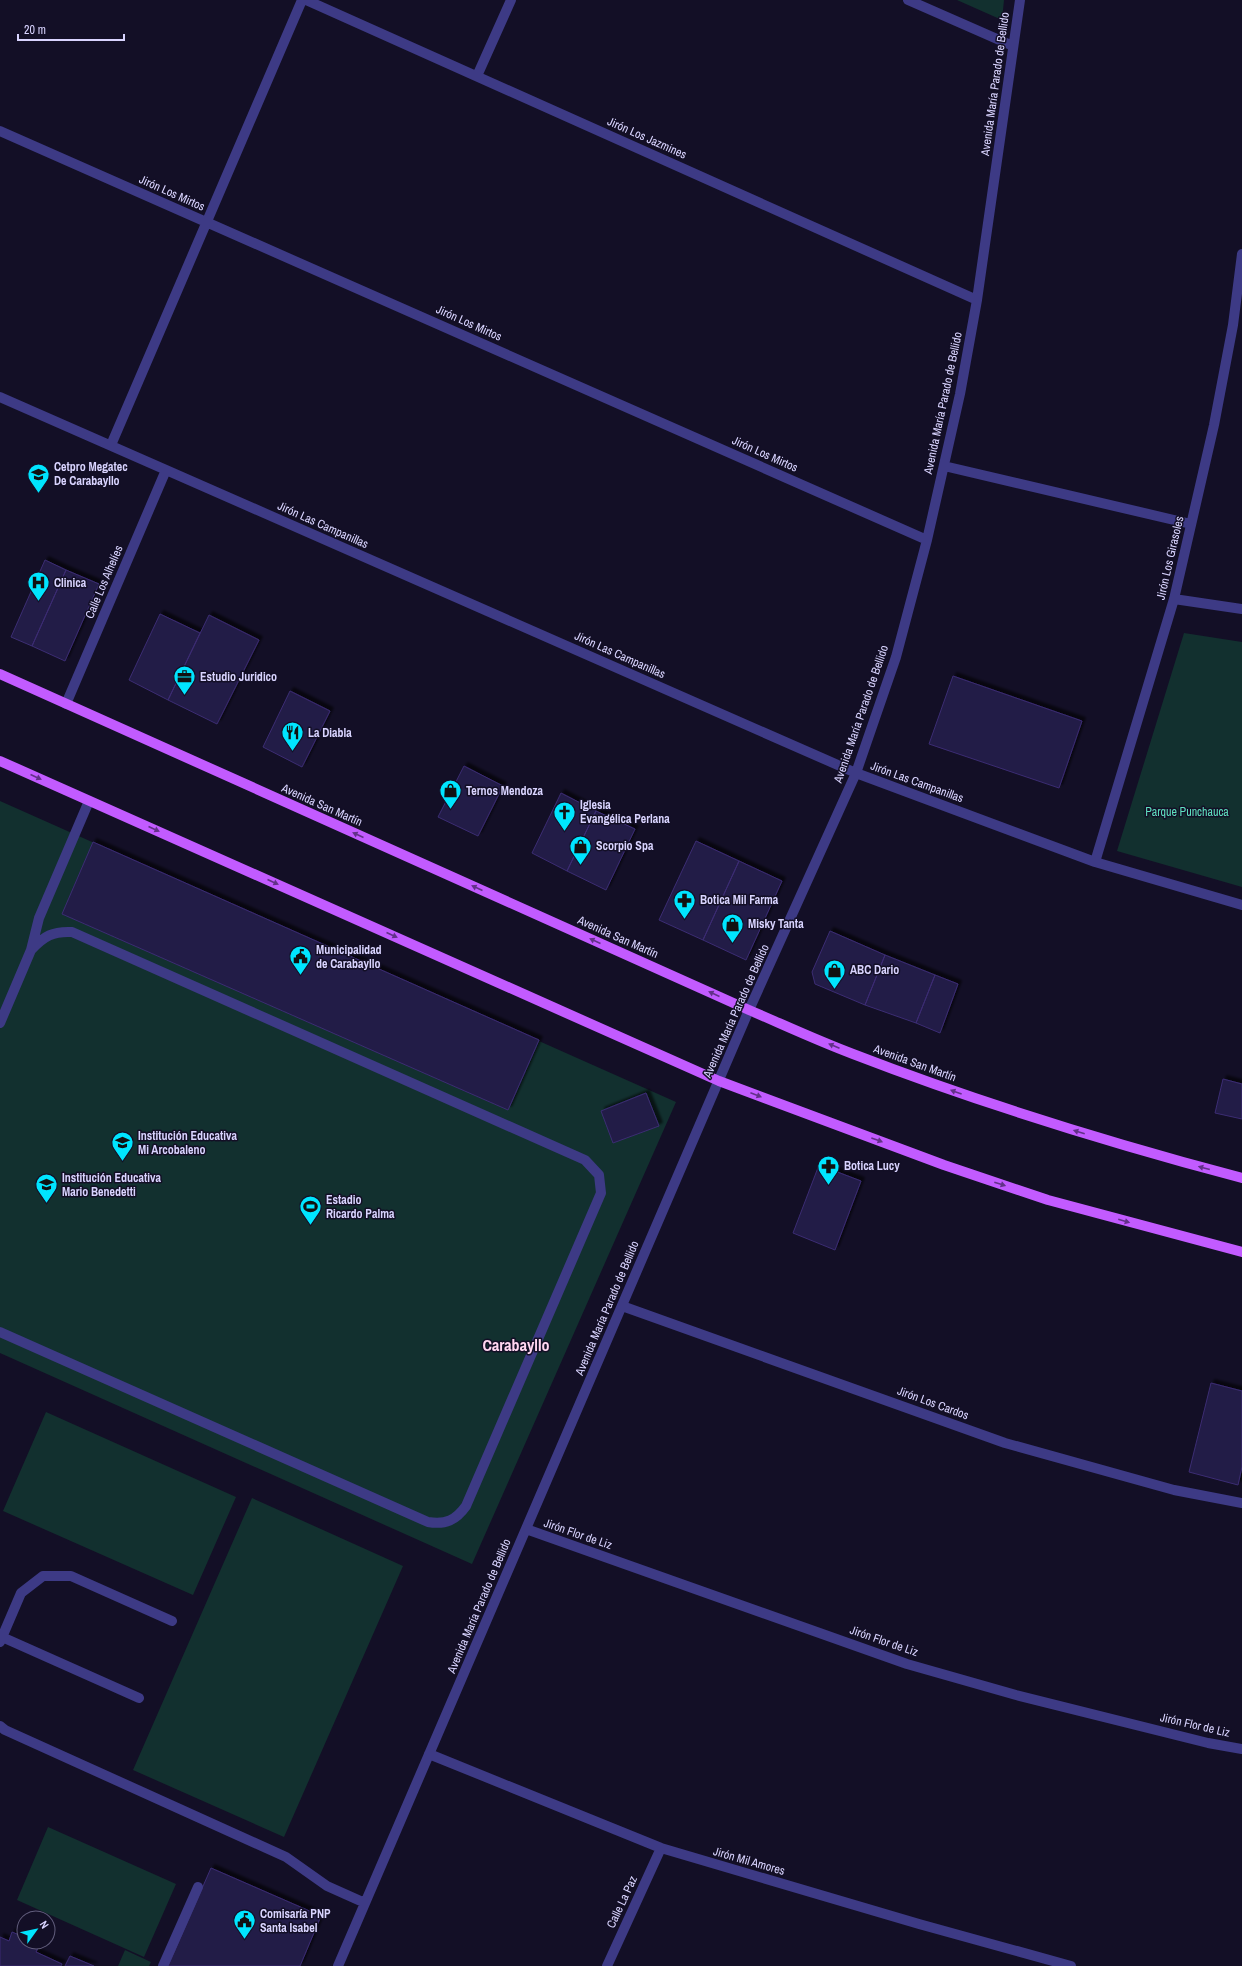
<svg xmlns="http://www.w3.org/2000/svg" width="1242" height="1966" font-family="'Archivo Narrow',sans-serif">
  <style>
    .green { fill: #12302f }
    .building { fill: #241b47; stroke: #3b2d73; filter: url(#shadow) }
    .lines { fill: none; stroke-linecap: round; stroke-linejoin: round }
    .minor { stroke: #3d3a85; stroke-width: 10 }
    .major { stroke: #c25bff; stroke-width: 10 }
    .oneway { fill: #623188 }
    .labels { text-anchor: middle; stroke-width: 3; stroke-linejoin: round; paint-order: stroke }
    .street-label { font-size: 12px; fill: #d9d4ff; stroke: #130f26 }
    .poi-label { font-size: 12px; font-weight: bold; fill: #d9d4ff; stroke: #130f26; text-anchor: start }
    .park-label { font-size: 12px; fill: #5fe0c0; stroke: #130f26 }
    .district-label { font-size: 16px; font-weight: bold; fill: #ffd6f0; stroke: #130f26 }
  </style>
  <defs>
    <filter id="shadow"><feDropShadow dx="3.5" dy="-3.5" stdDeviation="1" flood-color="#0009"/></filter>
  </defs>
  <rect width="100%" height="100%" fill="#130f26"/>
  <!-- green -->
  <path class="green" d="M957,0H1004L1002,20Z
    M1184,633L1242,642V887L1117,851Z
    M0,801L676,1102L472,1564L0,1353Z
    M46,1412L236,1497L193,1595L3,1511Z
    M252,1498L403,1566L284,1837L133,1770Z
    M48,1827L176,1884L144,1957L17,1900Z
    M125,1950L151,1962L149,1966H118Z"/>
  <!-- building -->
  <path class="building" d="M45,560L66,570L32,646L11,637Z
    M66,570L99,584L65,661L32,646Z
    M160,614L200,633L168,700L129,680Z
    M209,615L259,640L217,724L168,700Z
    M953,676L1082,721L1059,788L929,744Z
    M290,691L330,711L302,767L263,747Z
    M464,766L503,786L478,836L438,817Z
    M561,793L596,811L567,871L532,853Z
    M596,811L635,829L606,890L567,871Z
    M696,841L739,861L703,940L659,920Z
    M93,842L539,1040L508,1110L62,914Z
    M739,861L782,881L746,960L703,940Z
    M830,931L885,955L865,1005L815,984L812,972Z
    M885,955L935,975L916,1023L865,1005Z
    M935,975L958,984L940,1033L916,1023Z
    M1223,1079L1242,1084V1119L1215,1113Z
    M646,1093L659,1126L613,1143L601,1111Z
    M819,1165L861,1181L835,1250L793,1233Z
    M1211,1383L1242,1391V1467L1238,1485L1189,1472Z
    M211,1868L321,1916L300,1966H168Z
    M12,1932L24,1937V1942H35L40,1944L36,1952L62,1964L61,1966H0V1937L9,1941Z
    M70,1956L94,1966H65Z"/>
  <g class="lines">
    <!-- minor -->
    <path class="minor" d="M306,0L977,300
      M908,0L1013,46
      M477,76L511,0
      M0,131L927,540
      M0,397L856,773L1095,862L1242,905
      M111,445L302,0
      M944,466L1191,524
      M1174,599L1242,609
      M66,704L166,470
      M1095,862L1174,599L1214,425L1233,325L1242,254
      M0,1023L31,950L39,918L89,801
      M622,1306L1005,1443L1174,1490L1242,1503
      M0,1332L428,1522C446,1525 456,1520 466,1506L601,1193L599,1175L585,1160L72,932C53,931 44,936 31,950
      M526,1529L907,1664L1016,1695L1208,1743L1242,1749
      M2,1637L139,1698
      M0,1642L21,1593L43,1576H71L172,1621
      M0,1726L5,1730L286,1857L327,1886L365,1903
      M429,1754L661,1848L919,1924L1071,1966
      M163,1966L198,1887
      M338,1966L749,1010L856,773L896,657L927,540L960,394L977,300L1020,0
      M607,1966L661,1848"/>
    <!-- major -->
    <path class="major" d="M0,674L749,1010C784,1025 818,1041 853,1054C980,1103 1110,1143 1242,1178
      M0,761L719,1081L944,1165L1048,1200L1242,1252"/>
  </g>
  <!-- one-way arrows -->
  <defs><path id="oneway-solid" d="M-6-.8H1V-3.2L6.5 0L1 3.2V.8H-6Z"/></defs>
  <g class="oneway">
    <use href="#oneway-solid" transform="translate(36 777) rotate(24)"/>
    <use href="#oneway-solid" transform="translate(154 829) rotate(24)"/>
    <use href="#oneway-solid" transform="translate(358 835) rotate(-156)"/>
    <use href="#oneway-solid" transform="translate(273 882) rotate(24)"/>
    <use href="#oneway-solid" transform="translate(477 888) rotate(-156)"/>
    <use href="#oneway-solid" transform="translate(392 935) rotate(24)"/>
    <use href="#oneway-solid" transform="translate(595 941) rotate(-156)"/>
    <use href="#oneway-solid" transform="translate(714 994) rotate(-156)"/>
    <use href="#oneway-solid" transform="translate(834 1046) rotate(-157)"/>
    <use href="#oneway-solid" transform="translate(956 1092) rotate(-160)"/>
    <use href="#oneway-solid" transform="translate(756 1095) rotate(21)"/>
    <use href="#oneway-solid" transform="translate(1079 1132) rotate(-163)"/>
    <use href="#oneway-solid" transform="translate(877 1140) rotate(20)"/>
    <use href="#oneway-solid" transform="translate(1204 1168) rotate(-165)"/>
    <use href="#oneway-solid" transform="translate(1000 1184) rotate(18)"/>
    <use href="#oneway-solid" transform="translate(1124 1221) rotate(16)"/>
  </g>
  <!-- icons -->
  <defs>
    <symbol id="school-pin" viewBox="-11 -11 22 30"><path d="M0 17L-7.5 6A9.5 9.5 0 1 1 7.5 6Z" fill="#00e5ff" stroke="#130f26"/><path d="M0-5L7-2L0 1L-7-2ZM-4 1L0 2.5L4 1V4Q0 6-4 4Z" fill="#111"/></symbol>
    <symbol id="hospital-pin" viewBox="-11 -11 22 30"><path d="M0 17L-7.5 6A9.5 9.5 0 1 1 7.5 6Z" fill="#00e5ff" stroke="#130f26"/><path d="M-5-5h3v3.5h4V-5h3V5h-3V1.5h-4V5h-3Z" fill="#111"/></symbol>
    <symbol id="office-pin" viewBox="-11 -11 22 30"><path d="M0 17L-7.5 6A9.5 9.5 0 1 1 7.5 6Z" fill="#00e5ff" stroke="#130f26"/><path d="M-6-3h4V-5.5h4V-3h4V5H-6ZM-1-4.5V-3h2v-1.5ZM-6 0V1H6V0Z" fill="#111"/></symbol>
    <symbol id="restaurant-pin" viewBox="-11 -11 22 30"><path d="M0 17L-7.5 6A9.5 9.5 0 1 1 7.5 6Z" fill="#00e5ff" stroke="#130f26"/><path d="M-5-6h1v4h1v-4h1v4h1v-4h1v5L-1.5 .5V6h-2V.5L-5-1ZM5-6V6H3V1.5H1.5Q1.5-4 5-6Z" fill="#111"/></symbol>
    <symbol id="shop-pin" viewBox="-11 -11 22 30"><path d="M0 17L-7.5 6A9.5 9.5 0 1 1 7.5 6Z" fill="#00e5ff" stroke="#130f26"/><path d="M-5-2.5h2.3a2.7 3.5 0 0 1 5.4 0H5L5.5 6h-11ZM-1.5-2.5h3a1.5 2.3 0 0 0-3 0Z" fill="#111"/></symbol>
    <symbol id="church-pin" viewBox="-11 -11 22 30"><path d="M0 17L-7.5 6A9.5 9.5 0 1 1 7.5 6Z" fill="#00e5ff" stroke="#130f26"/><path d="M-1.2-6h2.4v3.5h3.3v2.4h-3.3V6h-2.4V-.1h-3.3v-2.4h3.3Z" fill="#111"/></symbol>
    <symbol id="pharmacy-pin" viewBox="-11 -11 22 30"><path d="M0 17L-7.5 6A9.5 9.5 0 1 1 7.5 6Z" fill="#00e5ff" stroke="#130f26"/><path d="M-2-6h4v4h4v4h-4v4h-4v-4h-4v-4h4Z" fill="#111"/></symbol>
    <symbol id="civic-pin" viewBox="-11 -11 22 30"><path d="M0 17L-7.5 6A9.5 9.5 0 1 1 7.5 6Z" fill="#00e5ff" stroke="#130f26"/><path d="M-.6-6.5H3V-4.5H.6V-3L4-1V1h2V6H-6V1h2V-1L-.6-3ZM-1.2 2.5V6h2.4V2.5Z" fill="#111"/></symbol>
    <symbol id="stadium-pin" viewBox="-11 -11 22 30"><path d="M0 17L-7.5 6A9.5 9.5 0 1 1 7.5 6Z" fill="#00e5ff" stroke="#130f26"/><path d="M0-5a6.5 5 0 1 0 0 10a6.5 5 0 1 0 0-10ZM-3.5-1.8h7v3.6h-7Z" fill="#111"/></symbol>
  </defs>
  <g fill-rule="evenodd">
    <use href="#school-pin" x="26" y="462" width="25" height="34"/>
    <use href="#hospital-pin" x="26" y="570" width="25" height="34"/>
    <use href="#office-pin" x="172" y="664" width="25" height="34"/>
    <use href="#restaurant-pin" x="280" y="720" width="25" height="34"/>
    <use href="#shop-pin" x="438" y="778" width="25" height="34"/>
    <use href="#church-pin" x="552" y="800" width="25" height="34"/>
    <use href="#shop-pin" x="568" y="834" width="25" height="34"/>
    <use href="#pharmacy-pin" x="672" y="888" width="25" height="34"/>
    <use href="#shop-pin" x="720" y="912" width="25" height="34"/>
    <use href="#civic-pin" x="288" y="944" width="25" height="34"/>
    <use href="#shop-pin" x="822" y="958" width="25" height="34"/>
    <use href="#school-pin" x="110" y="1130" width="25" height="34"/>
    <use href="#pharmacy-pin" x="816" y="1154" width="25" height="34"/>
    <use href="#school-pin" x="34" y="1172" width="25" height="34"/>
    <use href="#stadium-pin" x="298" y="1194" width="25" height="34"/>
    <use href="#civic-pin" x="232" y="1908" width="25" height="34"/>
  </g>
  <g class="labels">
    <!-- street labels -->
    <g class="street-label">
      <text transform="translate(995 84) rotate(-82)" y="4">Avenida María Parado de Bellido</text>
      <text transform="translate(647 138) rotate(24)" y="4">Jirón Los Jazmines</text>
      <text transform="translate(172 193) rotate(24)" y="4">Jirón Los Mirtos</text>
      <text transform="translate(469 323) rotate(24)" y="4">Jirón Los Mirtos</text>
      <text transform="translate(943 403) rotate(-78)" y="4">Avenida María Parado de Bellido</text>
      <text transform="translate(765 454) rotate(24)" y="4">Jirón Los Mirtos</text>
      <text transform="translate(323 525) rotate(24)" y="4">Jirón Las Campanillas</text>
      <text transform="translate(1170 558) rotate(-77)" y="4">Jirón Los Girasoles</text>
      <text transform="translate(104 582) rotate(-67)" y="4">Calle Los Alhelíes</text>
      <text transform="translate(620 655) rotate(24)" y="4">Jirón Las Campanillas</text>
      <text transform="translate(861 714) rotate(-71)" y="4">Avenida María Parado de Bellido</text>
      <text transform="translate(917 782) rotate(20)" y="4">Jirón Las Campanillas</text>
      <text transform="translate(322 805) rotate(24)" y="4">Avenida San Martín</text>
      <text transform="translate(618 937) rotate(24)" y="4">Avenida San Martín</text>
      <text transform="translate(736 1011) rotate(-66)" y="4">Avenida María Parado de Bellido</text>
      <text transform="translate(915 1063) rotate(20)" y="4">Avenida San Martín</text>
      <text transform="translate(607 1308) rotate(-67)" y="4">Avenida María Parado de Bellido</text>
      <text transform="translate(933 1403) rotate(20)" y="4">Jirón Los Cardos</text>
      <text transform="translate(578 1534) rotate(19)" y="4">Jirón Flor de Liz</text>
      <text transform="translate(479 1606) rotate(-67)" y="4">Avenida María Parado de Bellido</text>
      <text transform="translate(884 1641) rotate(19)" y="4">Jirón Flor de Liz</text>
      <text transform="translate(1195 1725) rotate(13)" y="4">Jirón Flor de Liz</text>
      <text transform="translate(749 1861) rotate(16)" y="4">Jirón Mil Amores</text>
      <text transform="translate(622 1902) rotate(-65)" y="4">Calle La Paz</text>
    </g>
    <!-- poi labels -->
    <g class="poi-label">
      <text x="54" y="471">Cetpro Megatec<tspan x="54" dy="14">De Carabayllo</tspan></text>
      <text x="54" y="587">Clinica</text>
      <text x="200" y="681">Estudio Juridico</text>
      <text x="308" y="737">La Diabla</text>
      <text x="466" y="795">Ternos Mendoza</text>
      <text x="580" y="809">Iglesia<tspan x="580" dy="14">Evangélica Perlana</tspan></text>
      <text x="596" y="850">Scorpio Spa</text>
      <text x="700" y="904">Botica Mil Farma</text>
      <text x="748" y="928">Misky Tanta</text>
      <text x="316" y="954">Municipalidad<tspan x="316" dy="14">de Carabayllo</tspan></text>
      <text x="850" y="974">ABC Dario</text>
      <text x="138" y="1140">Institución Educativa<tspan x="138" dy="14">Mi Arcobaleno</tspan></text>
      <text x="844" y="1170">Botica Lucy</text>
      <text x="62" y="1182">Institución Educativa<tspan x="62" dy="14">Mario Benedetti</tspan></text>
      <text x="326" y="1204">Estadio<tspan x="326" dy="14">Ricardo Palma</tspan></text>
      <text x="260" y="1918">Comisaría PNP<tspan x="260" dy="14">Santa Isabel</tspan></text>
    </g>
    <!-- park labels -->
    <g class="park-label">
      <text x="1187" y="816">Parque Punchauca</text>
    </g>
    <!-- district labels -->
    <g class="district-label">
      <text x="516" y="1351">Carabayllo</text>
    </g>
  </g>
  <!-- north arrow -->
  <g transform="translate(36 1930) rotate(57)"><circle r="19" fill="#130f26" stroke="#625e7d"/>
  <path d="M0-3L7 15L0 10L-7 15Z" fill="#00e5ff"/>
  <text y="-6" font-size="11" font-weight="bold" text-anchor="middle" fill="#d9d4ff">N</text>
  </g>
  <!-- scale -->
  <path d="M18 34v6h106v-6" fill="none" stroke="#d9d4ff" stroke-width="2"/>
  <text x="24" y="34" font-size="12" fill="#d9d4ff" stroke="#130f26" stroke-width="3" paint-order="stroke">20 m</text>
</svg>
